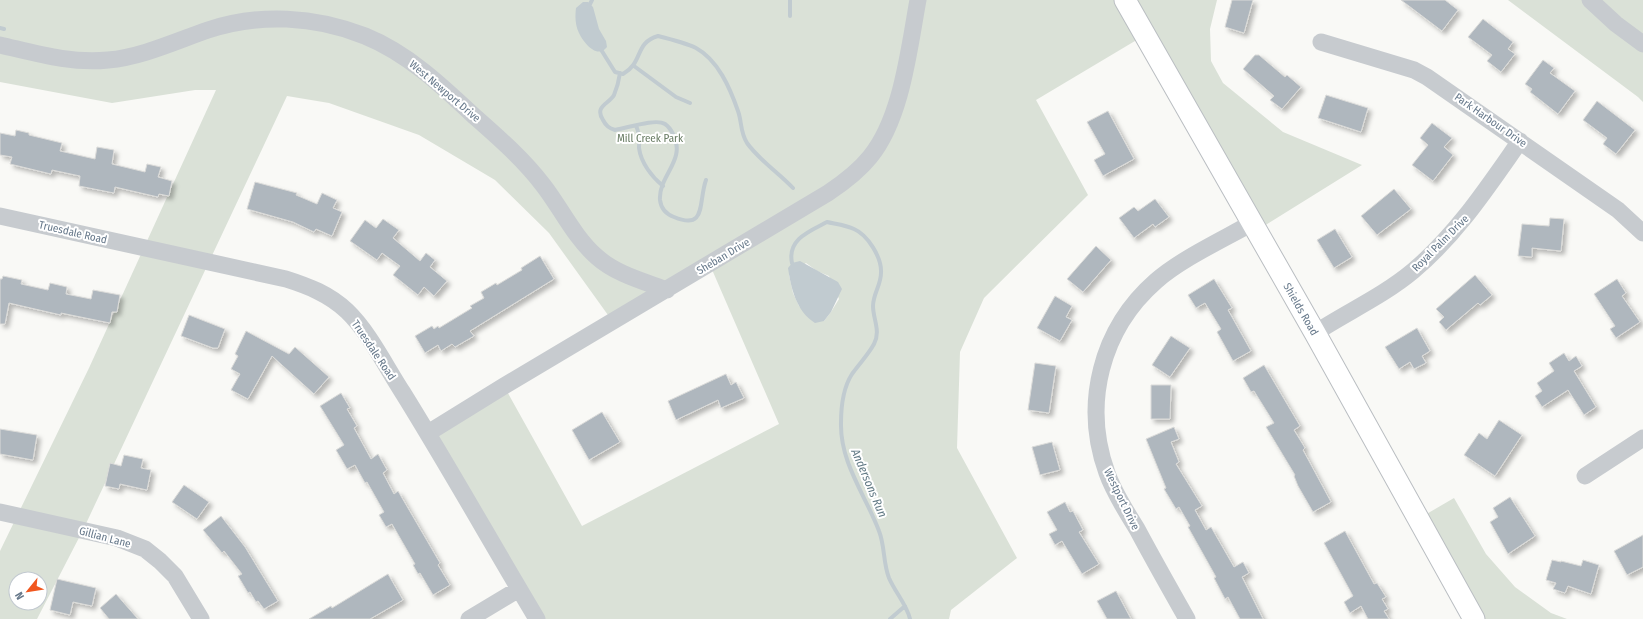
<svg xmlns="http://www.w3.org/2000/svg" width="1643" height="619" font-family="'Fira Sans Condensed',sans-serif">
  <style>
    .green { fill: #dae1d7; fill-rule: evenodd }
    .water { fill: #c1cbd0 }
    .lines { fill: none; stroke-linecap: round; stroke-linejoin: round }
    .stream { stroke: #c1cbd0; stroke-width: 4 }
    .building { fill: #afb7be; stroke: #dbdbd9; filter: url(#shadow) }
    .major-casing { stroke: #babec2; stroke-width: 23 }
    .minor { stroke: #c7cbcf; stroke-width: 17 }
    .major { stroke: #fff; stroke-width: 21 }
    .labels { text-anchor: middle; stroke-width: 4; stroke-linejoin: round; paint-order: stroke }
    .street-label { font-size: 11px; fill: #66788a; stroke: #fff }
    .park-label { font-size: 11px; fill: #667a61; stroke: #fff }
    .water-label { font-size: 12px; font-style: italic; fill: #627a85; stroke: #fff }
  </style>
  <defs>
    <filter id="shadow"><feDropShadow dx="3.5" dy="3.5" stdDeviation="2" flood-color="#0004"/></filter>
  </defs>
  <rect width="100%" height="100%" fill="#f9f9f6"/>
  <!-- green -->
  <path class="green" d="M0,0H1217L1210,29L1211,61L1223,83L1283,132L1362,165L1256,231L1145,35L1036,100L1088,195L984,298L960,352L957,448L1017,558L951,610L949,619H537L428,433L504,386L582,526L779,424L710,265L613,322L549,233L495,180L419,135L329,103L287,96L83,530L37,619H0V551L89,368L216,90H195L112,103L0,82ZM806,263L817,271L829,276L839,299L831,312L824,321L799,306L793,293L789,275ZM16,579H40V603H16Z
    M1508,0H1643V102L1638,97Z
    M1454,498L1486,554L1515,587L1551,613L1567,619H1474L1418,519Z"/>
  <!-- water -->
  <path class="water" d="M583,2H588L593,7L599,29L606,41L607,47C597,60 583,42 579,33C575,25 575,16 576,8Z
    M800,261L838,282L842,289L831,312L824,321L815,323C796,311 791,288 788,268L792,263Z"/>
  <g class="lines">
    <!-- stream -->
    <path class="stream" d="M790,0V16
      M588,8L592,0
      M0,28L4,29
      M600,48L615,72L623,74C644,62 634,43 658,36C670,39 686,43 696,48C718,60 730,88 738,111C742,122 740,132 747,143C759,160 779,173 793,188
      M634,66L676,97L690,103
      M620,73C619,80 617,88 614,95C609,104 594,106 603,120C606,126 609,128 615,130C627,128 656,118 665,124C668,126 671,130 673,134C687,160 658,176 660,200C661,209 666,214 674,217C707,231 698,202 706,180
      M636,126C640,133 639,140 639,148C641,163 652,177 663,186
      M792,263C787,239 810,231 827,222C836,224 846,225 854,229C868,235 882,258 881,273C881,285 873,294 873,306C873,319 881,331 874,344C868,355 859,364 852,374C843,388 841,406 841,423C840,463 866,496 879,531C885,546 883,563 889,578C895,592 907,605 910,619
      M890,619L905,606"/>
  </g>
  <!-- building -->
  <path class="building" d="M1232,0H1253L1244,33L1225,27Z
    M1401,0H1445L1458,10L1442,31Z
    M1483,19L1513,42L1508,49L1515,54L1501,72L1487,61L1492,55L1468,37Z
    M1255,55H1259L1285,77L1287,75L1301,87L1282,109L1270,100L1274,96L1243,69Z
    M1543,60L1554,68L1550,73L1575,91L1558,114L1530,92L1532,89L1525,84Z
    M1326,95L1368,108L1361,132L1318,118Z
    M1597,101L1635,130L1616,154L1603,144L1607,138L1583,120Z
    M1108,111L1134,159L1103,176L1094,160L1105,154L1087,122Z
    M1432,123L1452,138L1444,147L1453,155L1433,181L1412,165L1428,145L1420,138Z
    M16,130L29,133V135L62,143L60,151L95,159L97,147L114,150L112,164L145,172L147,164L161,167L158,177L172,181L169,196L159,194L158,197L115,187L114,193L79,186L80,176L52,170L51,174L10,164L12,157L0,155V133L15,136Z
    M255,182L297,193L296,195L317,204L322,193L337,200L333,208L342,212L332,236L316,229L314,232L293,222L247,209Z
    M1394,189L1411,209L1377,235L1361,216Z
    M1155,199L1169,217L1155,227L1153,224L1134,238L1119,218L1134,207L1138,211Z
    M1550,218L1564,219L1561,251L1532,248V257L1518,256L1522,224L1549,226Z
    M383,219L399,230L393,238L420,261L426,253L435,260L430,267L447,281L434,296L424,287L418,295L393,275L400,266L382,253L377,260L350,241L365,220L376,228Z
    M1335,229L1352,257L1334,268L1317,240Z
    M1096,246L1111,260L1083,292L1067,279Z
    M540,256L554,279L470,331L474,336L455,347L452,344L441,351L438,345L425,353L415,336L432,326L434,329L438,326L439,328L472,308L470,306L484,298L481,292L496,283L497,285L522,270L521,268Z
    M1475,275L1492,295L1480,305L1478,303L1446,330L1439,322L1444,317L1436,309Z
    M3,276L22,280L21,284L48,290L50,283L67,287L66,294L91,299L93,290L120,295L117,312H112L110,323L61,313V315L9,303L5,324H0V279H2Z
    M1214,279L1232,308L1228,310L1251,351L1233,361L1217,332L1221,329L1205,303L1196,308L1188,295Z
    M1617,279L1626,293L1622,296L1640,322L1616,338L1610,329L1615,326L1594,294Z
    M1055,296L1072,306L1066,317L1072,320L1060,341L1037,328Z
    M189,315L225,329L218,348H213L181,336Z
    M1417,328L1430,351L1422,356L1426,363L1414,369L1410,362L1399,369L1385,347Z
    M246,331L289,354L295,347L329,377L314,394L272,356L248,399L231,390L240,374L231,369L238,356L235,354Z
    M1171,336L1190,348L1170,377L1152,365Z
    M1564,353L1569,361L1576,356L1582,366L1574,371L1596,407L1584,415L1568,390L1542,407L1535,396L1542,391L1537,383L1554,371L1549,363Z
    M1035,363L1056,366L1049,413L1028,410Z
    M1264,365L1300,426L1294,430L1305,448L1303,450L1331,502L1313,512L1298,486L1294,476L1295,475L1266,427L1274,423L1254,391L1251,392L1243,378Z
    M726,374L731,385L736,382L744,398L721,408L718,400L676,420L668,401Z
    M1151,385H1171L1170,419H1151Z
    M341,393L350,408L347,409L357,426L354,428L371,459L378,454L387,470L383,473L394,494L398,491L440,563L438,565L450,585L433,595L420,573L418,574L413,565L415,564L392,524L386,527L379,515L384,512L367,482L365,483L355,465L347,469L336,450L344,445L320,406Z
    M602,412L620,442L589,460L572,430Z
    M1499,420L1522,435L1495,476L1464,455L1479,433L1487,439Z
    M1174,427L1179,439L1171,442L1179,462L1176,464L1202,506L1195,510L1206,530L1211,527L1234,567L1243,562L1249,573L1242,577L1263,619H1240L1228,597L1225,599L1214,578L1216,577L1188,527L1190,526L1179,507L1176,509L1164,489L1166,488L1146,439Z
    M0,429L37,435L33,460L0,454Z
    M1052,442L1060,470L1040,475L1032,447Z
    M124,455L143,459L141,468L151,470L147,490L120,484L119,489L105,486L110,463L121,466Z
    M184,485L209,502L197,519L172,502Z
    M1510,497L1535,536L1508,554L1490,522L1498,517L1493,508Z
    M1065,502L1070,512L1073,511L1083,530L1079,532L1099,564L1082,574L1062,541L1055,545L1049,534L1057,530L1047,512Z
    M221,516L245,547L278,601L264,609L258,601L256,602L250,592L248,593L238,576L242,574L224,551L222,553L203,530Z
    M1345,531L1374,584L1377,583L1386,597L1382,599L1388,609L1384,611L1389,619H1368L1361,606L1350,613L1344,602L1353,596L1324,543Z
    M1643,535V567L1627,575L1614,551Z
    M1552,560L1561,562V561L1581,566L1583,560L1599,565L1591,594L1568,586L1565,593L1553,589L1556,583L1546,580Z
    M388,574L403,600L370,619H309L331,606L332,608Z
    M57,579L96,588L92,606L73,602L70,615L50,610Z
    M1116,591L1131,619H1107L1097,601Z
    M116,594L138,619H109L100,608Z"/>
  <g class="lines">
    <defs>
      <path id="major" d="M1125,0L1315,333L1474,619"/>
    </defs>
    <!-- major casing -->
    <use href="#major" class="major-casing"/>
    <!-- minor -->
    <path class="minor" d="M1590,0L1616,24L1643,44
      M1321,42L1414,70L1427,77L1618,210L1643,233
      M0,45C35,53 71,64 108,60C142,57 176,41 208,30C259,13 315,16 365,36C407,53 441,85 474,116C499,138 523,159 543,185C561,208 574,237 597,257C616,274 643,281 667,290
      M0,216L286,279C308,286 329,294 347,311C369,332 386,367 403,393C449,467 492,544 537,619
      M1315,333C1347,312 1383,296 1413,271C1457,234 1487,188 1520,141
      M428,433L504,386L828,193C843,183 858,172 870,157C902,118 909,48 918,0
      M1585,476L1643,438
      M0,512L117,538L145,549L160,561L175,576L201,619
      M469,619L519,589
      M1187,619C1170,589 1153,559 1137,529C1126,511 1114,493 1107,473C1082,404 1101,329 1156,281C1181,259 1222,240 1252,223"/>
    <!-- major -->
    <use href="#major" class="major"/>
  </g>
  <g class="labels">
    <!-- street labels -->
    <g class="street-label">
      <text transform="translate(445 91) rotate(40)" y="4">West Newport Drive</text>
      <text transform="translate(1491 120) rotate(35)" y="4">Park Harbour Drive</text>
      <text transform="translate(73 232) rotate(13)" y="4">Truesdale Road</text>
      <text transform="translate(1440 243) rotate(-45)" y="4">Royal Palm Drive</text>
      <text transform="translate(723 256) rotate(-31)" y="4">Sheban Drive</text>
      <text transform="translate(1301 309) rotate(60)" y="4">Shields Road</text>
      <text transform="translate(374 350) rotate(56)" y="4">Truesdale Road</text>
      <text transform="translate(1122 499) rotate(64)" y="4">Westport Drive</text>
      <text transform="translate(105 537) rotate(15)" y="4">Gillian Lane</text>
    </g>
    <!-- park labels -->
    <g class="park-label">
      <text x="650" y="142">Mill Creek Park</text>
    </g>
    <!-- water labels -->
    <g class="water-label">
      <text transform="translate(869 483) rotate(67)" y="4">Andersons Run</text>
    </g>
  </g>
  <!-- north arrow -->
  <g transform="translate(28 591) rotate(240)"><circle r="19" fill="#ffffff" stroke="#c2c9d0"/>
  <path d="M0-3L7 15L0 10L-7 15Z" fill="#f1571f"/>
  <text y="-6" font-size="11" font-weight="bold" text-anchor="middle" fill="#66788a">N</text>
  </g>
</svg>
